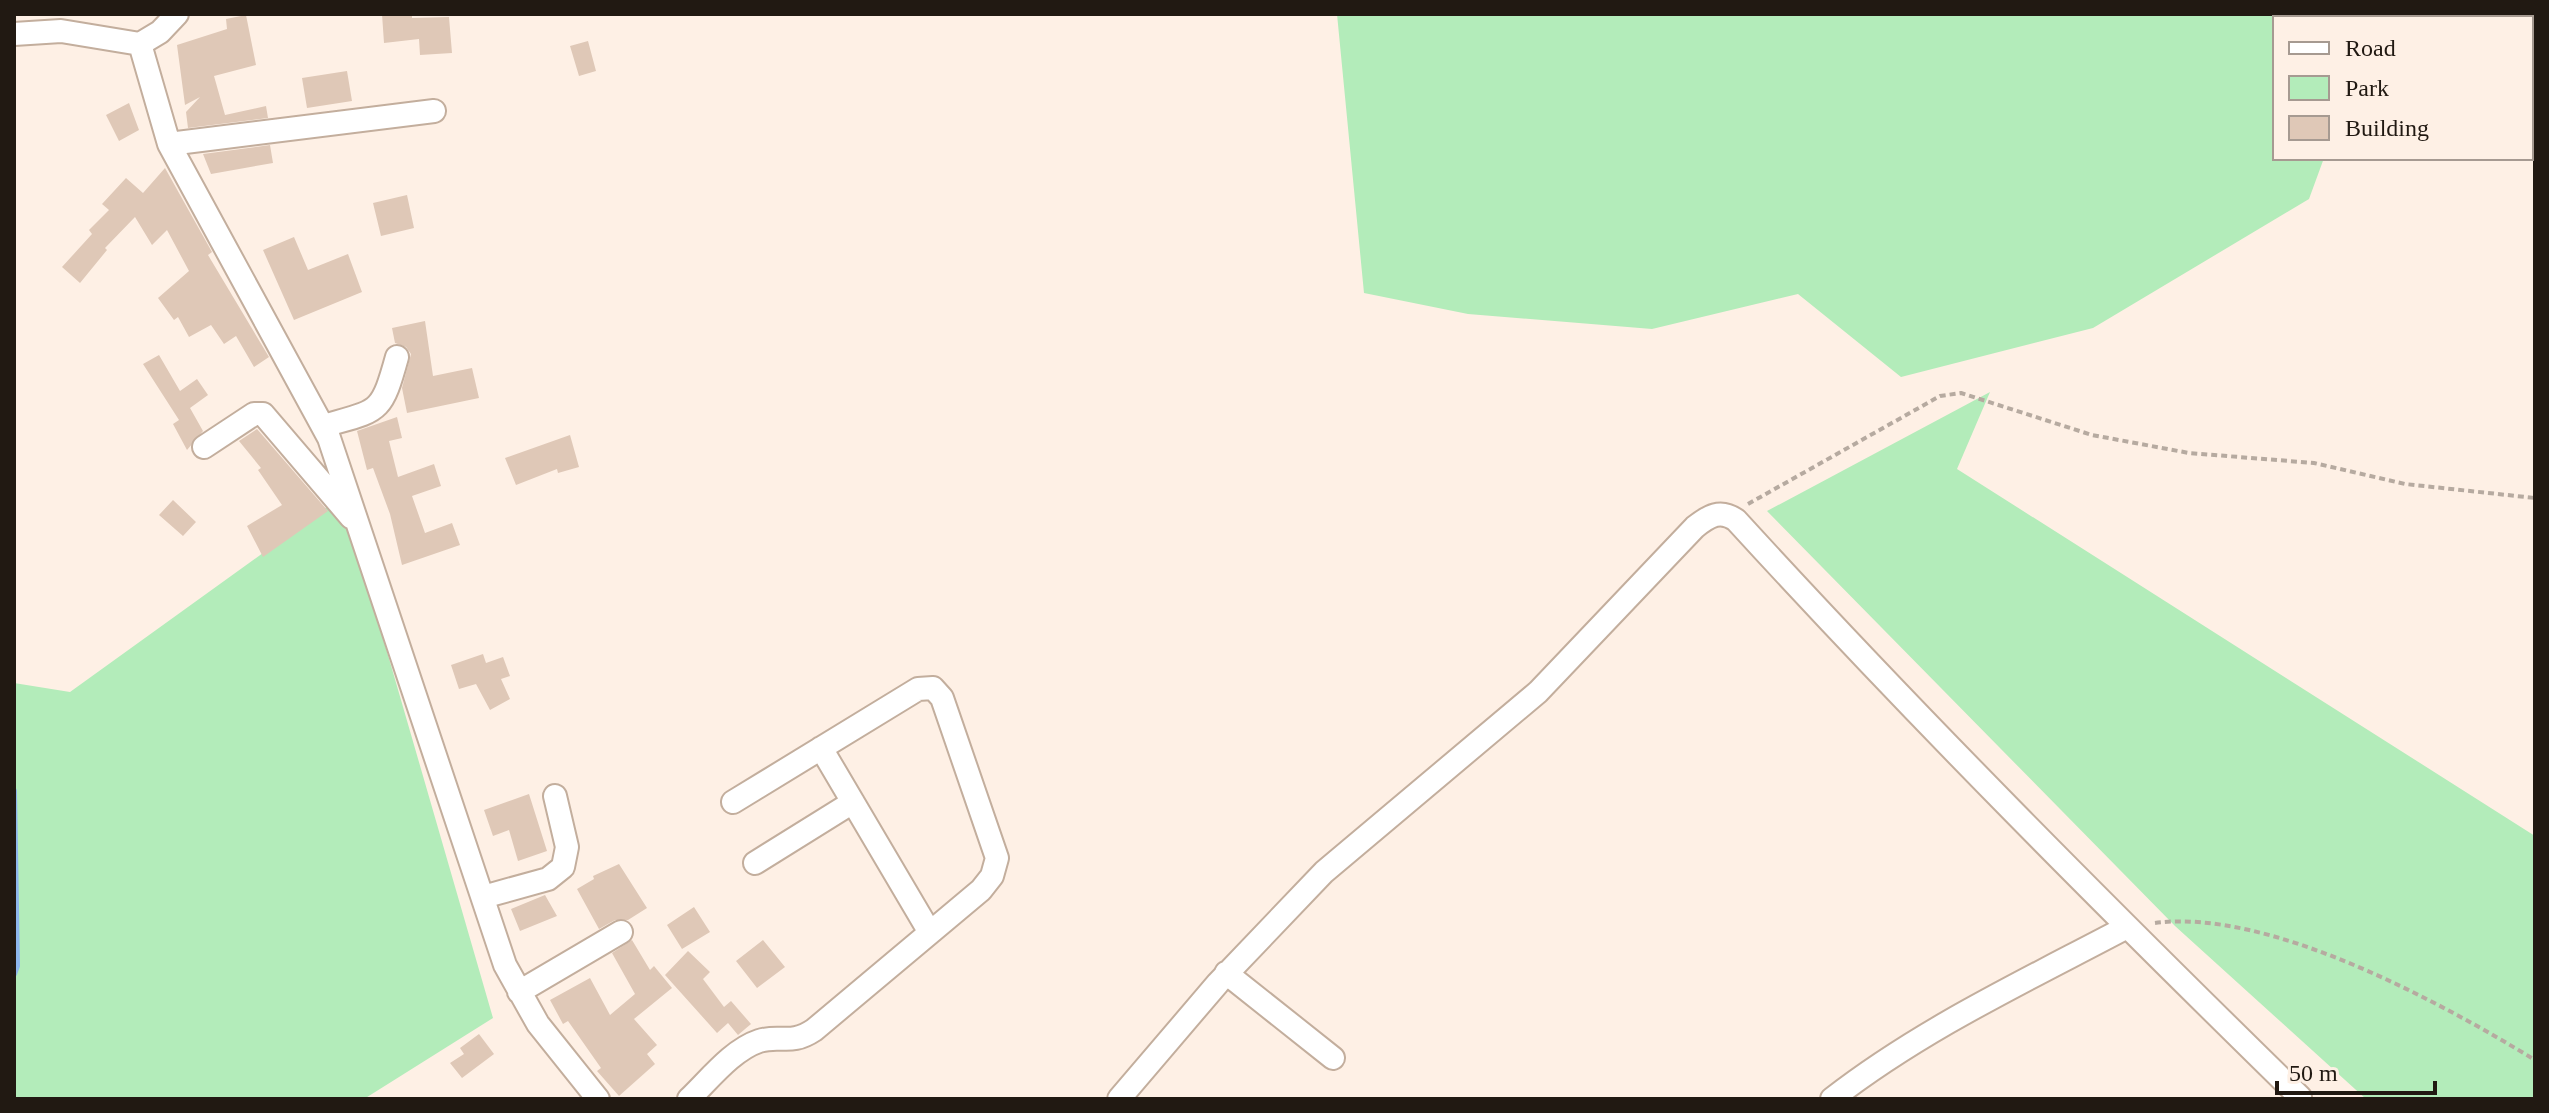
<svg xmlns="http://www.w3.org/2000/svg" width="2549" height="1113" font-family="'Times New Roman',serif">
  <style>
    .green { fill: #b3ecba }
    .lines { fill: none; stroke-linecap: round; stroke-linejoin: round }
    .stream { stroke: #8db6ed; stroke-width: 6 }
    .building { fill: #dfc8b7 }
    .minor-casing { stroke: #c3ae9d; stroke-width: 26 }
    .path { stroke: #b6aaa0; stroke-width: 4; stroke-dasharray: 6 4; stroke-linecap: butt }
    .minor { stroke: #fff; stroke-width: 22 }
  </style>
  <rect width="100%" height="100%" fill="#fef0e5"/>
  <!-- green -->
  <path class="green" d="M1337,14H2401L2398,18H2275V158H2324L2309,199L2093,328L1901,377L1798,294L1652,329L1468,314L1364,293Z
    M1990,392L1957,469L2535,836V1099H2366L2175,926L1767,511Z
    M342,496L493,1018L364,1099H14V683L70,692Z"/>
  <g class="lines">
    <!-- stream -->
    <path class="stream" d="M14,791L17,966L14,974"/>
  </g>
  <!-- building -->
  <path class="building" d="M382,14H412V18L449,17L452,53L420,55L419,39L384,43Z
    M246,15L256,65L214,76L225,115L266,106L268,118L188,128L186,112L200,97L185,105L177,45L227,29L226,19Z
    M588,41L596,71L579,76L570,46Z
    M347,71L352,101L307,108L302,78Z
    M129,103L139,130L119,141L106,115Z
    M270,145L273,163L211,174L203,154Z
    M165,168L212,252L208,255L269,357L254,367L236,336L224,344L211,325L189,337L178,317L174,320L158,298L189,271L167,230L152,245L135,217L105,248L107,250L80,283L62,267L92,234L89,230L109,210L102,204L126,178L143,193Z
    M407,195L414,228L381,236L373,203Z
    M294,237L308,270L348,254L362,292L294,320L263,250Z
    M425,321L433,376L472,368L479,398L407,413L402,388L411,354L406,347L395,343L392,328Z
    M159,355L180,391L197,379L208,395L190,408L203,431L187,450L173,424L179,420L143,364Z
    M397,417L402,438L389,441L398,477L434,464L441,486L412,496L425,533L452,523L460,545L402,565L390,514L373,468L367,470L357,431Z
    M257,429L328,511L263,557L247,526L282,505L258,470L261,468L239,441Z
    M570,435L579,467L558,473L557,469L516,485L505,458Z
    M173,500L196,522L183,536L159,515Z
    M483,654L486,663L503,657L510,676L501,679L510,699L490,710L476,684L459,689L451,665Z
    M529,794L547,851L518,861L509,830L493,836L484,810Z
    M619,864L647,908L628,920H615L599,929L577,889L594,879L593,876Z
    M545,895L557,916L520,931L511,909Z
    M694,907L710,932L682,949L667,925Z
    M632,940L650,970L654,966L672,988L634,1019L657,1045L647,1054L655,1064L619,1096L597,1071L601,1068L568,1021L563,1024L550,1000L590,978L610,1015L635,994L612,953Z
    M763,940L785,967L757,988L736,961Z
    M688,951L710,972L703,979L724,1007L731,1001L751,1024L738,1035L728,1023L717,1033L665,975Z
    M479,1034L494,1054L462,1078L450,1063L464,1054L460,1048Z"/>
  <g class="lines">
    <defs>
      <path id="minor" d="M14,34L61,31L140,44L169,144L329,438L505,965L538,1024L598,1099
        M140,44L160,32L177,14
        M169,144L434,111
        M323,426C379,410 381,415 397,357
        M204,447L254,414H263L351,517
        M821,748L929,931
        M755,863L853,802
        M483,897L548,879L563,867L567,847L555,796
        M1226,973L1333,1058
        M519,992L621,932
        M689,1099C709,1080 732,1050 759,1041C781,1034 790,1046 814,1030L981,890L992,876L997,858L942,698L933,688L918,689L733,802
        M1119,1099L1218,983L1324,872L1538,692L1695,527C1709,516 1720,509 1736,520C1918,719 2108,909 2300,1097
        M1832,1099C1922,1029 2027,980 2127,927"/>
    </defs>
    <!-- minor casing -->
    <use href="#minor" class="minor-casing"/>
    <!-- path -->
    <path class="path" d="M1748,504L1940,396L1961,393L2092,435L2189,453L2314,463L2405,484L2535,498
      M2155,923C2268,908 2440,1002 2535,1060"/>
    <!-- minor -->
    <use href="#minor" class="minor"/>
  </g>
  <!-- border -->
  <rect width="2549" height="1113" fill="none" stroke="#211912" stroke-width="32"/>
  <!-- legend -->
  <rect x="2273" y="16" width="260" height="144" fill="#fef0e5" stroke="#a69a91" stroke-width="2"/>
  <rect x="2289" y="42" width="40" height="12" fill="#ffffff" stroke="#a69a91" stroke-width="2"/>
  <text x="2345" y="56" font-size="24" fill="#211912">Road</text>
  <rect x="2289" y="76" width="40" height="24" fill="#b3ecba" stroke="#a69a91" stroke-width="2"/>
  <text x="2345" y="96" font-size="24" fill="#211912">Park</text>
  <rect x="2289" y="116" width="40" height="24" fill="#dfc8b7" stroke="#a69a91" stroke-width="2"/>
  <text x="2345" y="136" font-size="24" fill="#211912">Building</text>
  <!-- scale -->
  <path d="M2277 1081v12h158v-12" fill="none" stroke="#211912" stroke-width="4"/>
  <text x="2289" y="1081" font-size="24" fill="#211912" stroke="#fef0e5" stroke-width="6" paint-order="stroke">50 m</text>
</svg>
